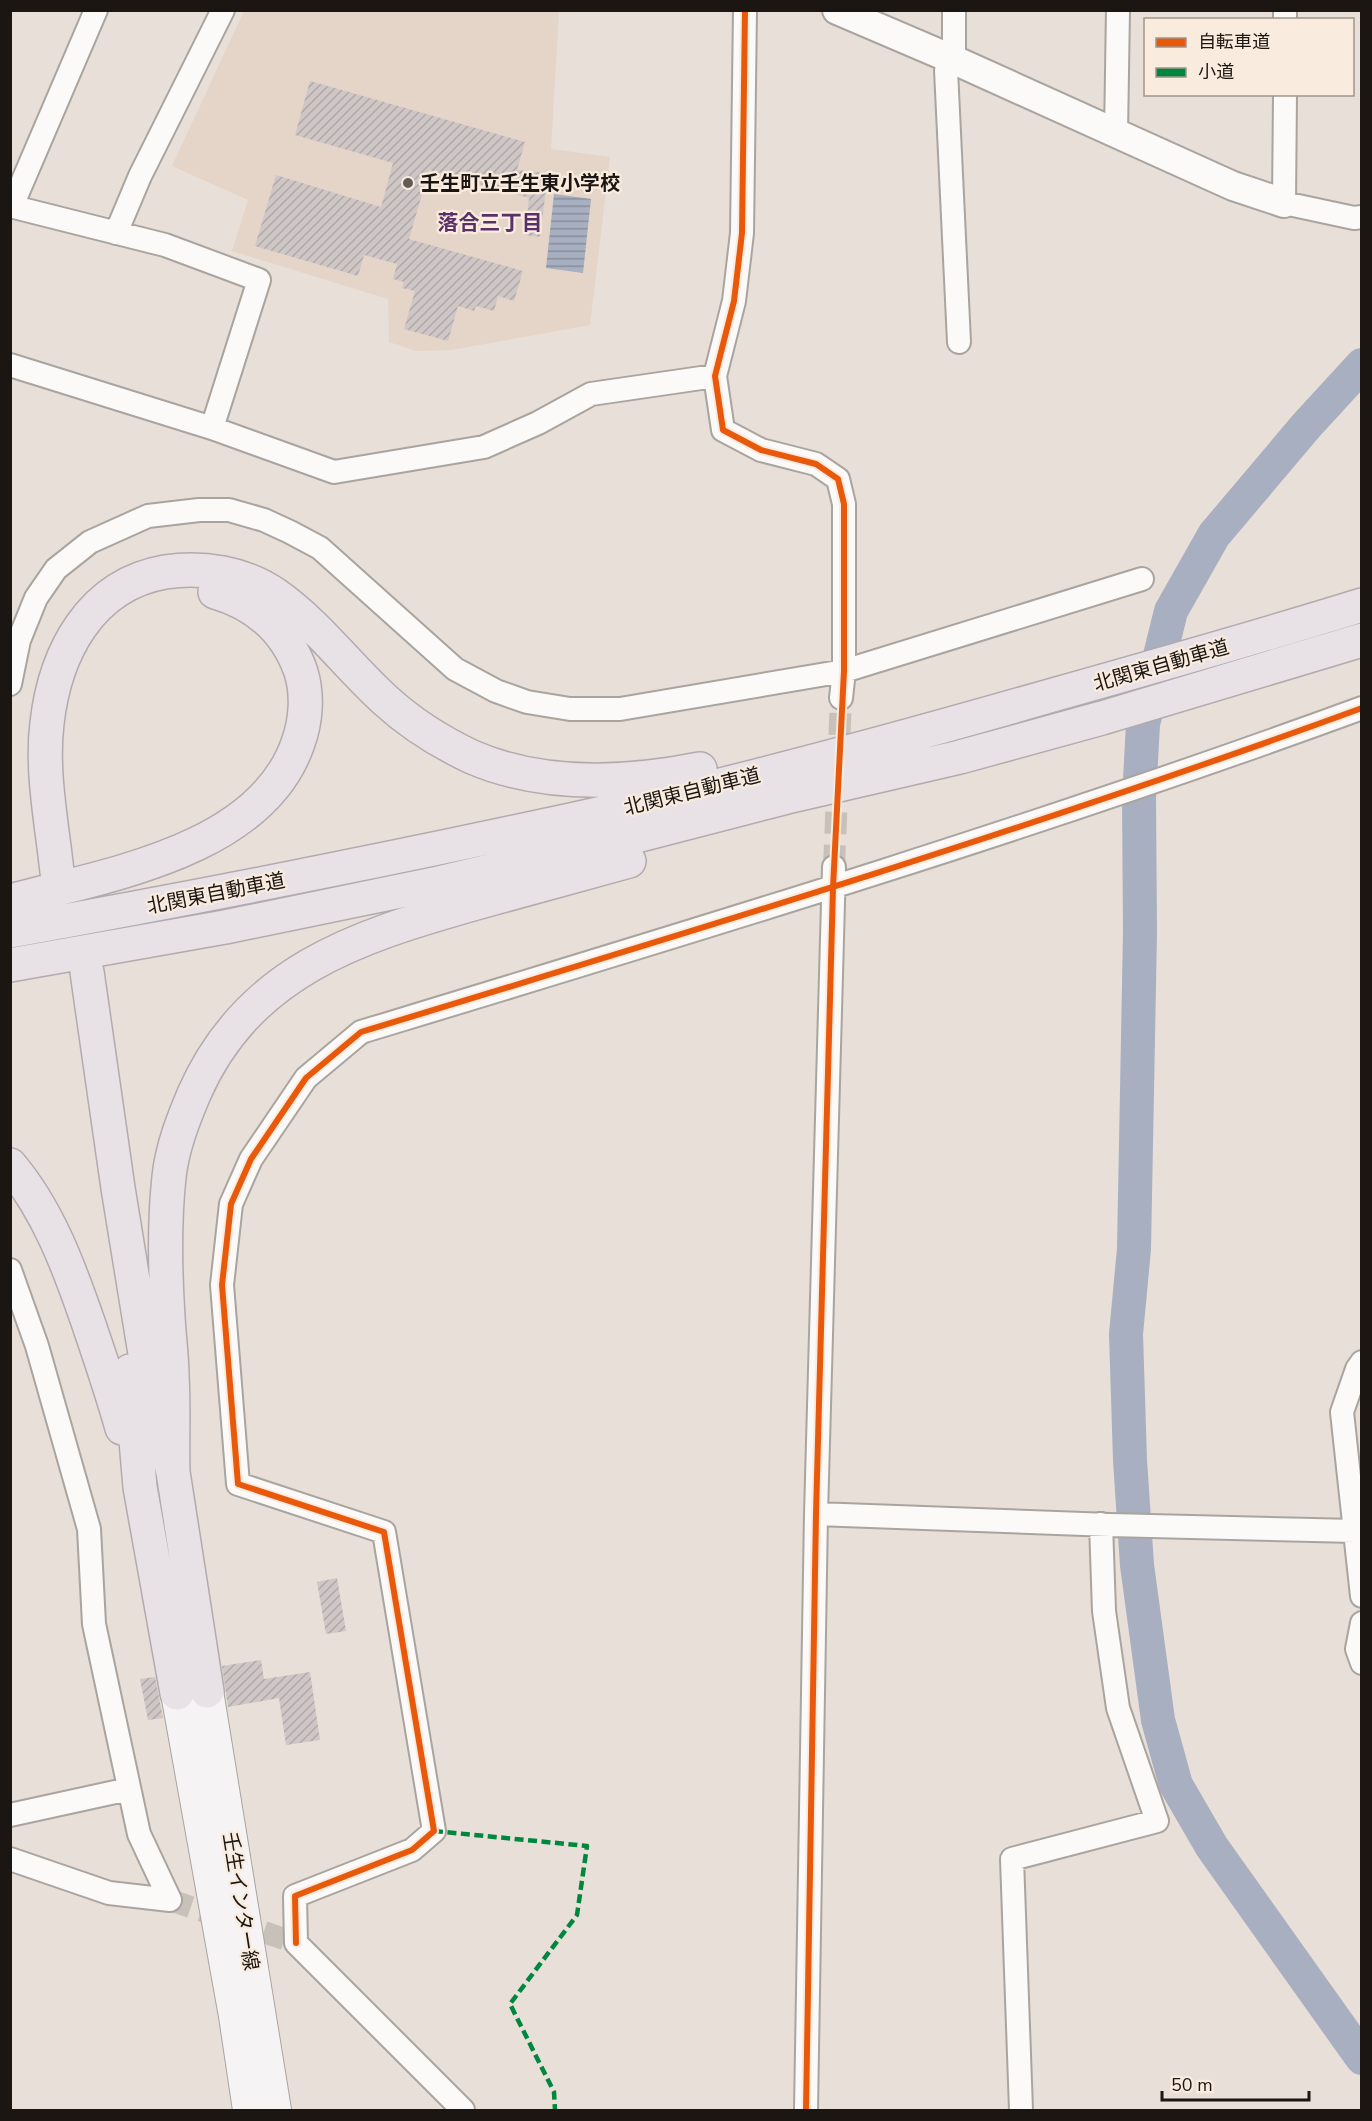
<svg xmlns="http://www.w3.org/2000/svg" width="1372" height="2121" font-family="'Nunito Sans','Noto Sans JP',sans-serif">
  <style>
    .built { fill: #e4d5c8 }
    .water { fill: url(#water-rules) }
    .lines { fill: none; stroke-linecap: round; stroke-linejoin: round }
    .river { stroke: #a7afc0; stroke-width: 34 }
    .building { fill: url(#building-hatch) }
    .minor-tunnel { stroke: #c8c1ba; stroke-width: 22; stroke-dasharray: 22 11; stroke-linecap: butt }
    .minor-casing { stroke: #aaa49f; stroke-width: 26 }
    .tertiary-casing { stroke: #aaa49f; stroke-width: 32 }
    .secondary-casing { stroke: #aaa49f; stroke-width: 34 }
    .motorway-casing { stroke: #b3aaae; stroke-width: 36 }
    .minor { stroke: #fbfaf9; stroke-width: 22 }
    .tertiary { stroke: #fbfaf9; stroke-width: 28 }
    .secondary { stroke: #f5f3f4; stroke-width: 32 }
    .motorway { stroke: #e8e2e7; stroke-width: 33 }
    .quiet { stroke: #00873e; stroke-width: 4.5; stroke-dasharray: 9 4.5; stroke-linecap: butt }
    .cycleway-casing { stroke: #faebdf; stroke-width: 10 }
    .cycleway { stroke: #e8590c; stroke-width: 6 }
    .poi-dot { fill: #625c57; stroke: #faebdf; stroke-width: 2 }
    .labels { text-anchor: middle; stroke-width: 4.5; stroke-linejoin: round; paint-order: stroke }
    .poi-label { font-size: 20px; font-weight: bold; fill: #1b1612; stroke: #faebdf; text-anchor: start }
    .street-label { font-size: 20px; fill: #1b1612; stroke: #faebdf }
    .neighbourhood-label { font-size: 21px; font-weight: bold; fill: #5a3167; stroke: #faebdf }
  </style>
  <defs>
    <pattern id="water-rules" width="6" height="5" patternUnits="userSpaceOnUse" patternTransform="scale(1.5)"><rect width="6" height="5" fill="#a7afc0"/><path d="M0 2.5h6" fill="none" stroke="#878d9b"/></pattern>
    <pattern id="building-hatch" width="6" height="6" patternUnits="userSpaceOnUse" patternTransform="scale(1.5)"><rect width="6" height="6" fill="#cfc6c6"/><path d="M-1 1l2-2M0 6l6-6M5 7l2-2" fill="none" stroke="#b1a9a9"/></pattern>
  </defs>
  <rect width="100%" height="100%" fill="#e7dfd8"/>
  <!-- built -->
  <path class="built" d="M244,11H559L551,149L610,157L590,325L451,350L416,351L389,342L388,299L232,251L248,200L172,166Z"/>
  <!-- water -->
  <path class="water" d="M554,194L591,199L583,273L546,268Z"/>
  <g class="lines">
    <!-- river -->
    <path class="river" d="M1362,365L1306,426L1214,535L1171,611L1143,724L1139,798L1140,932L1134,1249L1126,1334L1130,1460L1137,1565L1158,1720L1176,1785L1212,1847L1362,2058"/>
  </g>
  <!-- building -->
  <path class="building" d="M310,81L525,142L517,170L548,173L540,237L525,235L529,198L429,170L409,239L523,271L514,301L498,296L494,311L476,306L474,311L458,306L448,341L404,329L415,291L402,288L404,282L393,279L397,264L364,255L358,276L255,246L276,175L381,207L393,163L295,135Z
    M337,1578L346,1631L326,1634L317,1582Z
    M261,1660L264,1679L310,1672L320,1740L286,1745L279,1698L228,1707L222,1666Z
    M155,1677L163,1718L148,1720L140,1679Z"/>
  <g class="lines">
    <!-- minor-tunnel -->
    <path class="minor-tunnel" d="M834,867L841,698
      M170,1900L296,1943"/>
    <defs>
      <path id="minor" d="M745,10L742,233L734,301L715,376L723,430L761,450L816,464L838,479L844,504V671L841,698
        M954,10V60L946,70L959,342
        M1285,20V10
        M1285,94L1284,203L1354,218L1362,217
        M1116,134L1118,10
        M10,206L165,245L259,280L212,428L334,472L484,447L538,423L591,394L715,376
        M12,206L96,10
        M116,233L140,176L223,10
        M10,365L212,428
        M10,684L19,640L36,598L56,569L90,542L148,516L199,510H229L264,520L290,532L320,548L455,669L496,691L527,702L570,709H620L844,671L1142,579
        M10,1270L37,1346L89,1529L94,1624L139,1834L170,1900
        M1362,1362L1357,1369L1342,1412L1362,1596
        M816,1514L1110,1525L1355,1531
        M1362,1623L1357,1649L1362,1663
        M10,1815L129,1789
        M10,1859L109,1893L170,1900
        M463,2110L296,1943L295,1896L412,1850L434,1831L384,1532L238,1484L222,1285L231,1204L251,1159L306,1078L361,1032C697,930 1032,829 1362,708
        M806,2110L816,1514L834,867
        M1021,2110L1012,1859L1157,1821L1118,1708L1104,1611L1101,1524"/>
      <path id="tertiary" d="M837,10L954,60L1233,186L1284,203"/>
      <path id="secondary" d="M207,1691L275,2110
        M177,1693L235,2016L249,2110"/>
      <path id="motorway" d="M57,872C52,824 41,772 47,723C55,653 90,585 165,572C202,566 245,573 276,595C317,624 347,665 384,699C410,723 440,742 472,757C544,788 625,784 700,769
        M10,901C107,875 261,851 298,743C306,721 308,695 301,672C287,631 256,604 215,592
        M10,931C215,894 418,854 620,809C766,776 910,736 1053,695C1156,666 1259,637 1362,605
        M10,965L225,927L434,884L613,842L787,797L960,757L1102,718L1362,640
        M87,972L118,1188L149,1378L173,1472L207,1691
        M10,1165C48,1210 69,1267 88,1322C100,1357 112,1392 122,1428
        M130,1371L140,1487L177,1693
        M173,1472C172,1440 174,1408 172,1376C172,1357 169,1337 168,1317C165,1271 164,1223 169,1177C172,1148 183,1120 194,1094C248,971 356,937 476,903C527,889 578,875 629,861"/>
    </defs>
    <!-- minor casing -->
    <use href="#minor" class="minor-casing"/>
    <!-- tertiary casing -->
    <use href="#tertiary" class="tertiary-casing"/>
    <!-- secondary casing -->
    <use href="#secondary" class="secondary-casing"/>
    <!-- motorway casing -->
    <use href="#motorway" class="motorway-casing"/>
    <!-- minor -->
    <use href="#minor" class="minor"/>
    <!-- tertiary -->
    <use href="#tertiary" class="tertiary"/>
    <!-- secondary -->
    <use href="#secondary" class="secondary"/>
    <!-- motorway -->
    <use href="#motorway" class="motorway"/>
    <!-- quiet -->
    <path class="quiet" d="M434,1831L587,1846L577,1915L510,2004L554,2092L555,2110"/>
    <defs>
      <path id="cycleway" d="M745,10L742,233L734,301L715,376L723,430L761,450L816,464L838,479L844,504V671L833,888L816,1514L806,2110
        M296,1943L295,1896L412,1850L434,1831L384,1532L238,1484L222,1285L231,1204L251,1159L306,1078L361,1032C697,930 1032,829 1362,708"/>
    </defs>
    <!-- cycleway casing -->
    <use href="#cycleway" class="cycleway-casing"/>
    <!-- cycleway -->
    <use href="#cycleway" class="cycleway"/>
  </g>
  <!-- markers -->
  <circle class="poi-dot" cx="408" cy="183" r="6"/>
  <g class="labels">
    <!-- poi labels -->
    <g class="poi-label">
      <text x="420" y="190">壬生町立壬生東小学校</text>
    </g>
    <!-- street labels -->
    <g class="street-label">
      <text transform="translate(1161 665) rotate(-16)" y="7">北関東自動車道</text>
      <text transform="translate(692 791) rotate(-14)" y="7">北関東自動車道</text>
      <text transform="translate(216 893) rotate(-11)" y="7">北関東自動車道</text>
      <text transform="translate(241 1901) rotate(81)" y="7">壬生インター線</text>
    </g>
    <!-- neighbourhood labels -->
    <g class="neighbourhood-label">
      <text x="490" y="230">落合三丁目</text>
    </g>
  </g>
  <!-- border -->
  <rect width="1372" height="2121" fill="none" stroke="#1b1612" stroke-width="24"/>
  <!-- legend -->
  <rect x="1144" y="18" width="210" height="78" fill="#faebdf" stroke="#a1968d" stroke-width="1.5"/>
  <rect x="1156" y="38" width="30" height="9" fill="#e8590c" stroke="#a1968d" stroke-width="1.5"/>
  <text x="1198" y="48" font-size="18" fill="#1b1612">自転車道</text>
  <rect x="1156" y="68" width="30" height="9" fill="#00873e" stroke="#a1968d" stroke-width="1.5"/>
  <text x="1198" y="78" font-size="18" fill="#1b1612">小道</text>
  <!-- scale -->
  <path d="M1162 2091v9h147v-9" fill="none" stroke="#1b1612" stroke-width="3"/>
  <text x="1171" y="2091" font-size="18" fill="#1b1612" stroke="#faebdf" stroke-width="4.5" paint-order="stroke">50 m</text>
</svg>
